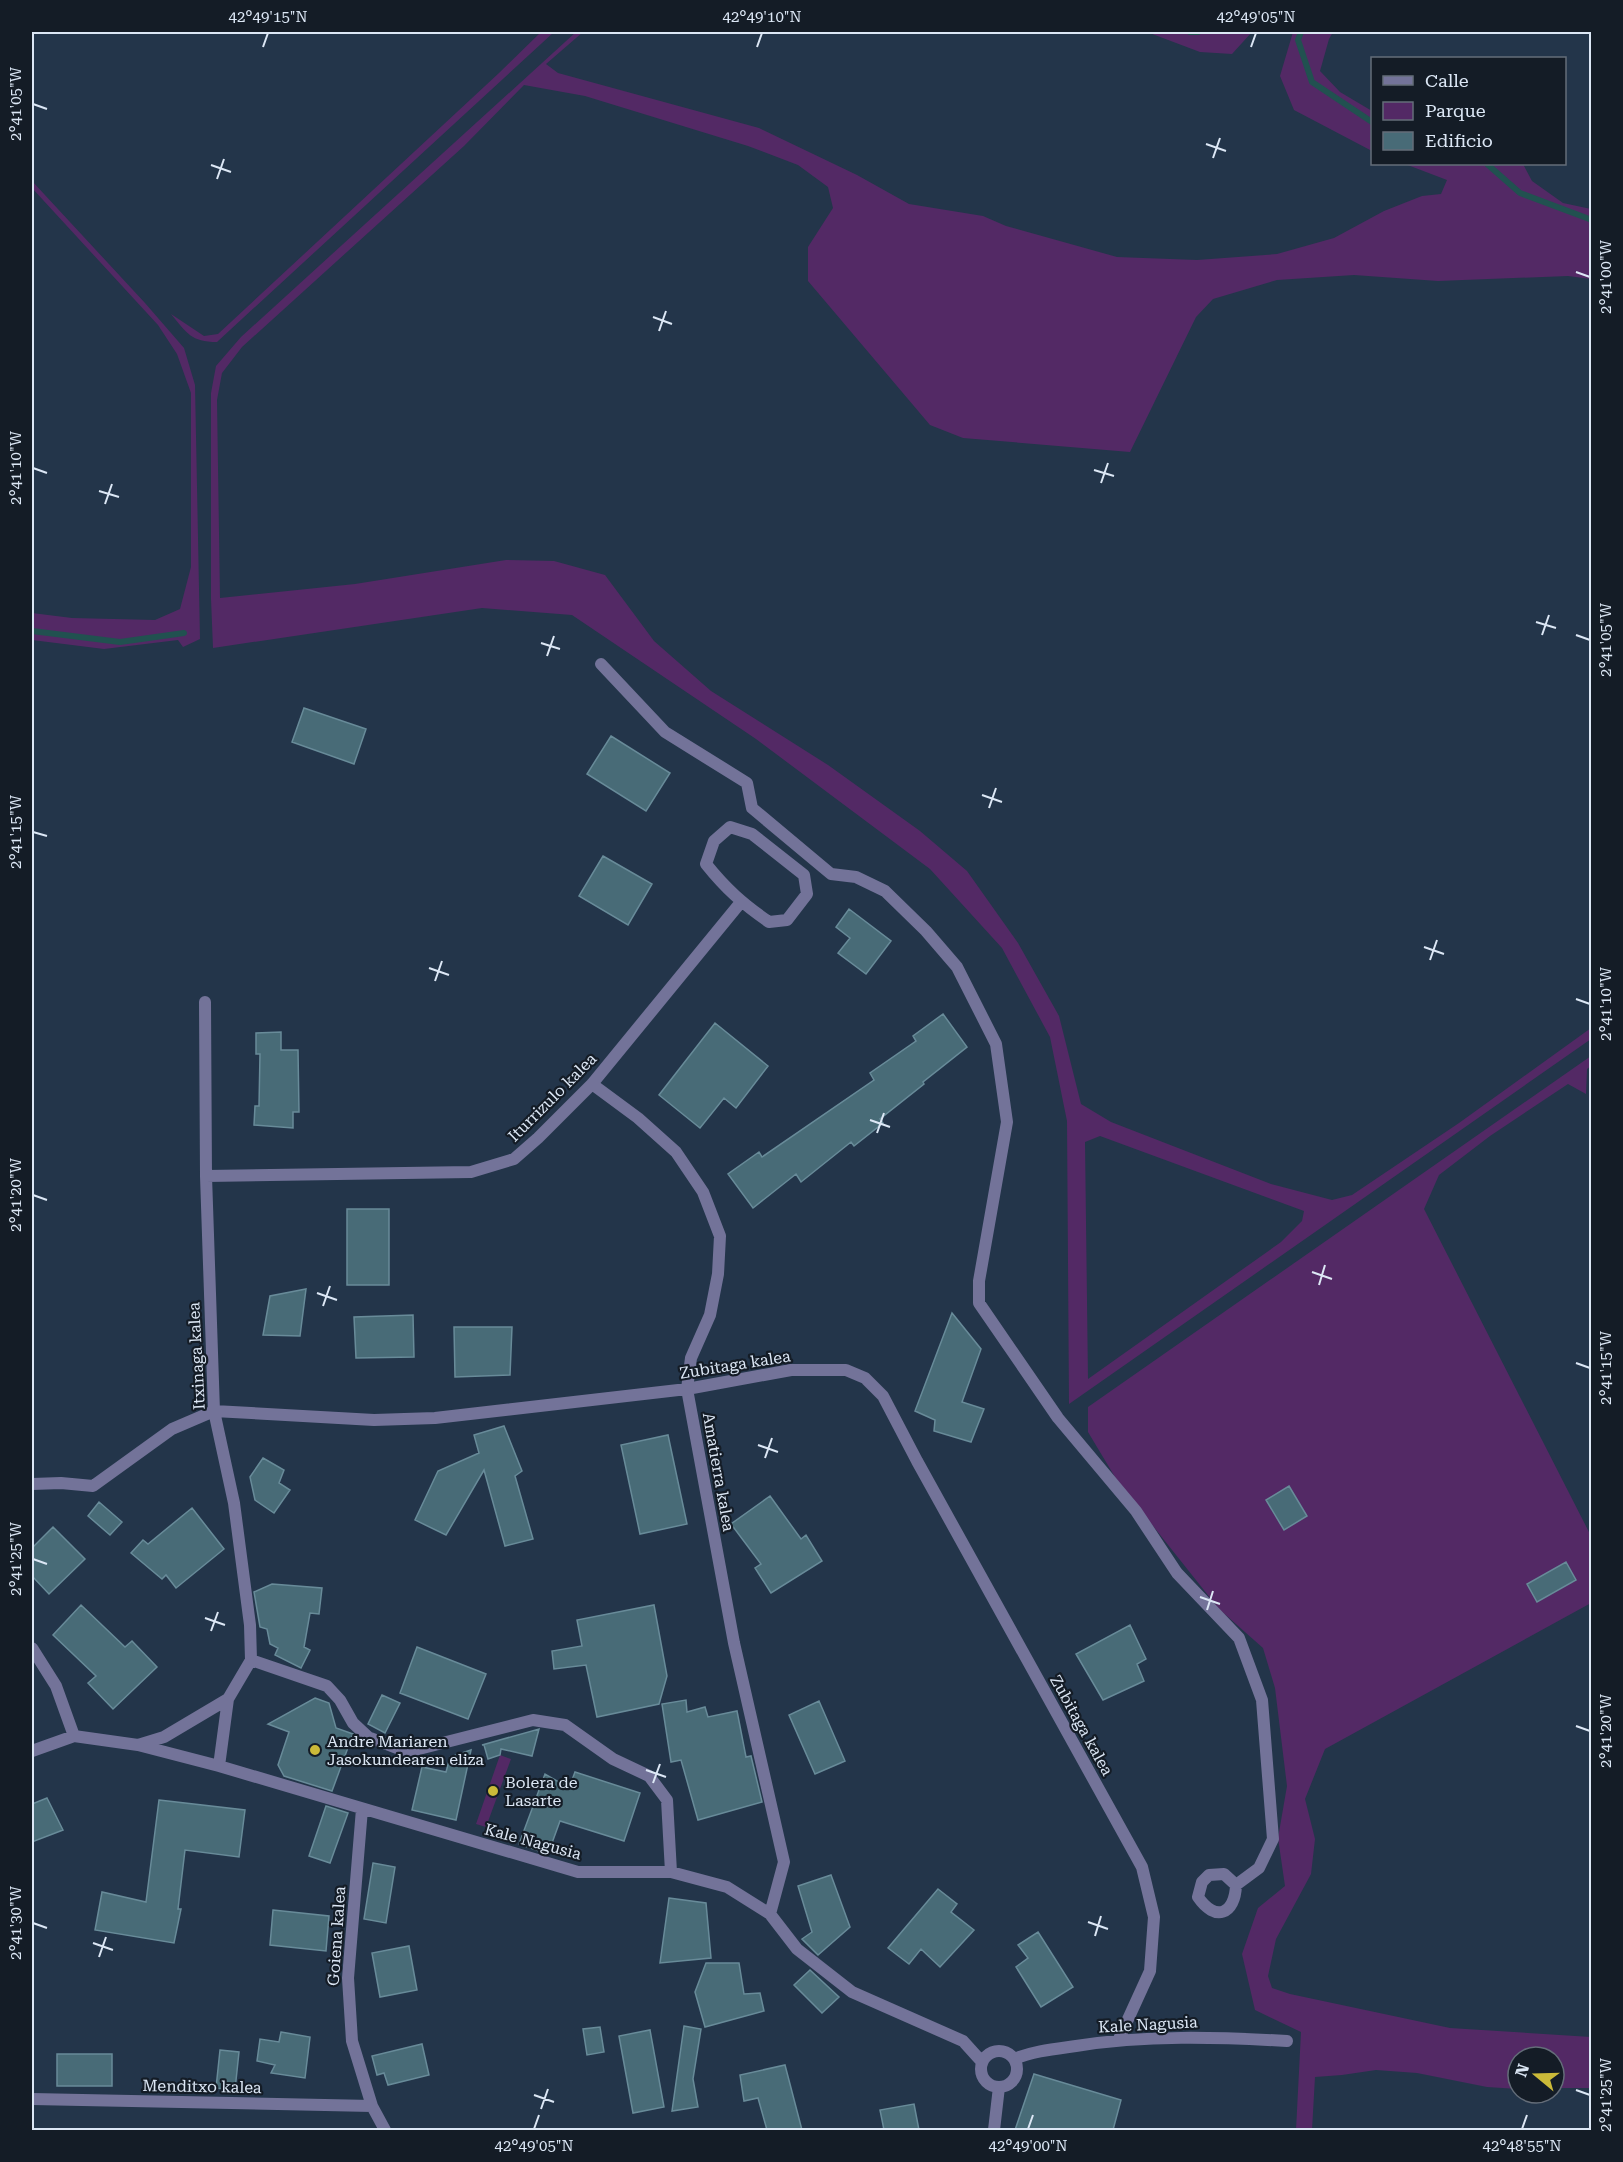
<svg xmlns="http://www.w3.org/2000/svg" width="1623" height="2162" font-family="'Roboto Serif',serif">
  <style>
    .green { fill: #532965; fill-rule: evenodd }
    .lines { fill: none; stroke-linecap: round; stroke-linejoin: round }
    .stream { stroke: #215150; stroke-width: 6 }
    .building { fill: #486b77; stroke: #688b99; stroke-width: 1.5 }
    .street { stroke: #737399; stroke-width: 12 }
    .ticks { fill: none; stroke: #dce7f5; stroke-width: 2 }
    .poi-dot { fill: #cbba39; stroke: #141c26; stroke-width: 2 }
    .labels { text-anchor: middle; stroke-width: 4.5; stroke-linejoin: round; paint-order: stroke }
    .street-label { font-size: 16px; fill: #dce7f5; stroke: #141c26 }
    .poi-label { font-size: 16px; fill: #dce7f5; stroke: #141c26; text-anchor: start }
    .neatline { fill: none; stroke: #dce7f5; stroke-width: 2 }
    .ticks-label { font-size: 15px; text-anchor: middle; fill: #dce7f5 }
  </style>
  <rect width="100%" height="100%" fill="#23354a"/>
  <!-- green -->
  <path class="green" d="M541,32H554L217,342C191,342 187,333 171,314L204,336L218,334L499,73Z
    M576,32H583L546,64L558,73L759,128L857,175L909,204L983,216L1006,226L1117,257L1197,260L1277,254L1334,238L1384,211L1422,196L1441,194L1447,180L1405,164H1523L1532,181L1563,203L1591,209V279L1568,276L1438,281L1354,275L1277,280L1213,299L1196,317L1130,452L963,438L930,425L808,281V247L833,208L828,187L798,165L748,146L585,96L524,85L464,146L242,347L222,373L217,400L220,598L355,584L506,560L554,561L605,575L654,641L711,691L828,765L920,831L967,871L1018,943L1059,1016L1081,1104L1111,1122L1271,1184L1332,1200L1352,1195L1459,1123L1591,1028V1039L1069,1404L1067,1121L1050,1037L1002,948L930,869L756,739L572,615L482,608L213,648L211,599V393L216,366L241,337ZM1100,1136L1304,1211L1302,1221L1281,1242L1088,1379L1085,1142Z
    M1147,32H1252L1232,54L1200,52Z
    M1293,32H1333L1329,39L1320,71L1340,92L1372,111V151L1294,110L1280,76Z
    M32,181L145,303L184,348L195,385L200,639L183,647L178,640L104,649L32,640V613L72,618L155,620L180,609L191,567V393L177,354L158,325L32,188Z
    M1591,1056V1066L1587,1069L1586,1094L1568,1084L1490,1136L1439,1175L1424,1209L1591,1536V1603L1325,1749L1305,1799L1315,1839L1311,1874L1276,1939L1268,1976L1272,1988L1290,1994L1450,2028L1591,2037V2088H1554V2057H1518V2089L1487,2087L1417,2073L1376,2070L1342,2075L1315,2077L1312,2130H1296L1301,2032L1255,2010L1242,1954L1258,1908L1285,1886L1278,1838L1287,1786L1275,1688L1263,1648L1219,1609L1118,1482L1088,1432V1407Z
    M500,1755L511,1759L486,1827L476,1824Z"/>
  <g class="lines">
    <!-- stream -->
    <path class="stream" d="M1190,32H1198
      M1301,32L1298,40L1312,82L1372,122
      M1487,164L1520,193L1592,220
      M32,631L120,642L184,633"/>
  </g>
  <!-- building -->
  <path class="building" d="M304,708L366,729L354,764L292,742Z
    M611,736L670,773L646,811L587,774Z
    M603,856L652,884L628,925L579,896Z
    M849,909L891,941L866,974L838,953L850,938L836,927Z
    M943,1014L967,1047L923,1082L924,1084L880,1119L883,1123L854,1146L851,1142L801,1182L796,1174L753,1208L728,1174L759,1152L762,1157L874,1080L870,1073L916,1041L913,1036Z
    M715,1023L768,1066L736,1108L724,1098L700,1128L659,1095Z
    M281,1032V1050H298L299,1112H293V1128L254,1125L255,1106H259L260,1054H256V1033Z
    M347,1209H389V1285H347Z
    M306,1289L300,1336L263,1335L270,1296Z
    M952,1313L981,1349L962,1402L984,1409L971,1442L934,1431L935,1420L915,1411Z
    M413,1315L414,1357L356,1358L354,1317Z
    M454,1327H512L510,1375L455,1377Z
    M504,1426L522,1471L515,1476L533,1539L505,1546L484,1470L446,1535L415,1520L438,1471L479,1453L474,1435Z
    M668,1435L687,1524L640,1534L621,1445Z
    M263,1458L284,1470L279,1483L290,1490L274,1513L255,1500L250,1477Z
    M1289,1486L1307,1516L1284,1530L1266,1500Z
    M770,1496L801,1539L806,1535L822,1561L771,1593L755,1568L761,1564L731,1524Z
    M99,1502L122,1522L110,1535L88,1516Z
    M192,1508L224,1549L176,1588L166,1575L162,1579L131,1553L143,1540L148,1544Z
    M53,1527L85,1559L49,1594L32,1576V1548Z
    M1566,1562L1576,1580L1537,1602L1527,1584Z
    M272,1584L322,1588L319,1614L310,1613L304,1647L310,1650L301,1668L275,1655L278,1648L270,1644L267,1629L260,1627L254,1592Z
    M81,1605L125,1647L132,1641L157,1667L113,1709L88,1683L96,1676L53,1635Z
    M654,1605L667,1676L659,1704L597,1717L586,1665L554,1669L552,1651L582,1646L577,1620Z
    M1130,1625L1146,1659L1137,1664L1144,1681L1103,1700L1076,1654Z
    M417,1647L486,1674L468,1719L400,1693Z
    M382,1695L400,1703L385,1733L368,1724Z
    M315,1698L329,1703L336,1728L353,1734L332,1791L284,1776L278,1765L289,1732L268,1724Z
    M686,1700L687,1712L705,1707L708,1717L737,1711L746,1757L751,1756L762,1802L698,1820L681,1760L671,1762L662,1704Z
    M819,1701L845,1761L815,1774L789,1715Z
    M539,1729L532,1756L501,1749L500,1755L488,1759L484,1745H482Z
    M471,1750L456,1820L412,1810L422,1767L446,1772L450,1757Z
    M575,1772L640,1793L624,1841L560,1821L548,1854L519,1844L545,1774L569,1788Z
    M47,1798L63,1830L32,1842V1804Z
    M159,1800L245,1810L239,1857L185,1850L178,1909H181L174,1943L95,1930L102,1892L146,1902Z
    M326,1806L348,1813L330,1863L309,1856Z
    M373,1863L395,1867L386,1923L364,1919Z
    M831,1875L850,1927L818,1955L802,1939L812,1932L798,1886Z
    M938,1889L957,1904L951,1912L974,1930L940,1967L921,1949L909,1964L888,1948Z
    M669,1898L706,1903L711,1958L660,1963Z
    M273,1910L329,1916L326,1951L270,1945Z
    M1038,1932L1073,1987L1041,2007L1016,1967L1028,1958L1018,1945Z
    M409,1946L417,1990L380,1997L372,1953Z
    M706,1963H739L744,1994L760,1993L764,2011L705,2027L695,1992Z
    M810,1970L839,1997L822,2013L794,1985Z
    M684,2026L701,2029L693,2079L698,2107L672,2111Z
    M600,2027L604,2052L587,2055L583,2029Z
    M650,2030L664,2107L633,2113L619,2036Z
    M281,2032L310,2037L305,2078L271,2073L275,2065L257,2061L260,2039L279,2042Z
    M422,2044L429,2075L388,2085L384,2073L377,2075L372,2056Z
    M220,2050L239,2052L235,2090L216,2088Z
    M57,2054H112V2086H57Z
    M785,2065L802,2130H767L758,2098L744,2101L740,2075Z
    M1034,2074L1121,2100L1113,2130H1015Z
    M914,2104L919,2130H884L880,2110Z"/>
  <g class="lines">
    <!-- street -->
    <path class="street" d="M601,664L665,732L747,783L752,808L831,874L856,877L885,891L926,931L957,967L996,1044L1007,1122L979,1281V1303L1058,1418L1136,1511L1177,1573L1239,1638L1262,1700L1273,1839L1259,1868L1236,1885C1235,1915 1215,1922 1198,1897L1202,1882L1209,1875L1224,1874L1236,1885
      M730,827L752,834L804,875L807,894L787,920L769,922C743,904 726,889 706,864L714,841Z
      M205,1002L206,1176L214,1411L234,1503L250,1625L251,1660L228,1699L219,1766
      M592,1084L638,1118L676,1152L703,1192L720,1236L718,1274L710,1315L691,1358L687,1389L734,1643L784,1862L770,1914
      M206,1176L471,1172L514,1159L538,1138L592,1084L741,902
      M32,1484L61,1483L93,1486L172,1429L214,1411L374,1420L435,1418L687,1389L791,1370H846L865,1378L883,1396L917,1461L1142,1867L1154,1917L1150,1971L1119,2039
      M32,1648L56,1686L74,1736
      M251,1660L327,1686L340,1700L353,1723L368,1737L407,1752L533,1720L565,1725L613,1759L649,1776L667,1800L671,1872
      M138,1745L164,1737L228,1699
      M32,1751L74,1736L138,1745L219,1766L578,1872H671L727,1887L770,1914L797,1949L852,1992L963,2041L982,2062
      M362,1809L348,1978L352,2041L372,2106L385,2130
      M981 2069a18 18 0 1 1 36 0a18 18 0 1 1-36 0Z
      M1014,2059C1034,2051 1055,2049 1076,2046C1146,2035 1216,2037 1287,2041
      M32,2099L372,2106
      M994,2130L999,2087"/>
  </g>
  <!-- ticks -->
  <path class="ticks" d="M263,47L268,33M757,47L762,33M1251,47L1256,33M33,104L47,109M1206,144L1226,151M1213,158L1220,138M211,165L231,172M217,179L224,159M1576,272L1590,277M653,317L672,324M659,331L666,311M33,468L47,473M1094,470L1114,476M1101,483L1108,463M99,491L119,497M105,504L112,484M1536,622L1556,628M1542,635L1549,615M1576,635L1590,640M541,643L560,649M547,656L554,636M982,795L1002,802M989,808L996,788M33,832L47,836M1424,947L1444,954M1430,960L1437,940M429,968L449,975M435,981L442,961M1576,999L1590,1004M870,1120L890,1127M877,1133L884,1113M33,1195L47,1200M1312,1272L1332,1279M1319,1285L1325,1265M317,1293L337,1300M323,1306L330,1286M1576,1363L1590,1368M758,1445L778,1452M765,1458L772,1438M33,1559L47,1564M1200,1597L1220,1604M1207,1610L1213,1591M205,1618L225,1625M211,1631L218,1612M1576,1726L1590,1731M646,1770L666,1777M653,1783L660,1764M1088,1922L1108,1929M33,1923L47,1928M1095,1936L1101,1916M93,1943L113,1950M99,1957L106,1937M1576,2090L1590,2095M534,2095L554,2102M541,2109L548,2089M534,2129L539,2115M1028,2129L1033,2115M1522,2129L1527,2115"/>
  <!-- markers -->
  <g class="poi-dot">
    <circle cx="315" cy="1750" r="6"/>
    <circle cx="493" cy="1791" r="6"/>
  </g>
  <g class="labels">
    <!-- street labels -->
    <g class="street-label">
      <text transform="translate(552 1097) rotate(-45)" y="6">Iturrizulo kalea</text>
      <text transform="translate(196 1356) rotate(-93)" y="6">Itxinaga kalea</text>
      <text transform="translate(735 1364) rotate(-9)" y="6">Zubitaga kalea</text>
      <text transform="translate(719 1472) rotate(80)" y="6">Amatierra kalea</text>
      <text transform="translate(1082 1725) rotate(61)" y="6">Zubitaga kalea</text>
      <text transform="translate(533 1841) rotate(15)" y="6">Kale Nagusia</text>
      <text transform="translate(336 1936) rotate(-86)" y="6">Goiena kalea</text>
      <text transform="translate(1148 2024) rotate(-3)" y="6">Kale Nagusia</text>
      <text transform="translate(202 2086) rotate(1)" y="6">Menditxo kalea</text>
    </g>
    <!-- poi labels -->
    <g class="poi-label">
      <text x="327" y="1747">Andre Mariaren<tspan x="327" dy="18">Jasokundearen eliza</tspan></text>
      <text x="505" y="1788">Bolera de<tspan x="505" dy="18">Lasarte</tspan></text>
    </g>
  </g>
  <!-- border -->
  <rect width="1623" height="2162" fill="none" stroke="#141c26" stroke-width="66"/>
  <!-- legend -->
  <rect x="1371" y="57" width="195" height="108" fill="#141c26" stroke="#646d79" stroke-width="1.5"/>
  <rect x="1383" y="76" width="30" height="9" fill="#737399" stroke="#646d79" stroke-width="1.5"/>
  <text x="1425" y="87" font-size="18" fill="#dce7f5">Calle</text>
  <rect x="1383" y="102" width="30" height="18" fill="#532965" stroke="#646d79" stroke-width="1.5"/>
  <text x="1425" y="117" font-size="18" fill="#dce7f5">Parque</text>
  <rect x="1383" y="132" width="30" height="18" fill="#486b77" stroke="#646d79" stroke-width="1.5"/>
  <text x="1425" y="147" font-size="18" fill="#dce7f5">Edificio</text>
  <!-- north arrow -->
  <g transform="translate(1536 2075) rotate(289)"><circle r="28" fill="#141c26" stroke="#646d79" stroke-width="1.5"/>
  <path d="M0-4.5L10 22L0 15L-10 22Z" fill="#cbba39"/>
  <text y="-9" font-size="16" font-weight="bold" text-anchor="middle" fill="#dce7f5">N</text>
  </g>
  <rect x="33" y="33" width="1557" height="2096" class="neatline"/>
  <g class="ticks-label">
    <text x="268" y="22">42°49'15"N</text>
    <text x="762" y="22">42°49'10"N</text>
    <text x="1256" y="22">42°49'05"N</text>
    <text transform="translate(16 104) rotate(-90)" y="5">2°41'05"W</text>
    <text transform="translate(1606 277) rotate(-90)" y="5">2°41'00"W</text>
    <text transform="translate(16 468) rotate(-90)" y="5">2°41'10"W</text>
    <text transform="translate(1606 640) rotate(-90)" y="5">2°41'05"W</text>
    <text transform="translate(16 832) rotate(-90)" y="5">2°41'15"W</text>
    <text transform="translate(1606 1004) rotate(-90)" y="5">2°41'10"W</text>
    <text transform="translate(16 1195) rotate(-90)" y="5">2°41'20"W</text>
    <text transform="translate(1606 1368) rotate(-90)" y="5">2°41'15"W</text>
    <text transform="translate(16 1559) rotate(-90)" y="5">2°41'25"W</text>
    <text transform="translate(1606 1731) rotate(-90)" y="5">2°41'20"W</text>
    <text transform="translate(16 1923) rotate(-90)" y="5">2°41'30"W</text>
    <text transform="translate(1606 2095) rotate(-90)" y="5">2°41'25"W</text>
    <text x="534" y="2151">42°49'05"N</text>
    <text x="1028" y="2151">42°49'00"N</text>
    <text x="1522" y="2151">42°48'55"N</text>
  </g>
</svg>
